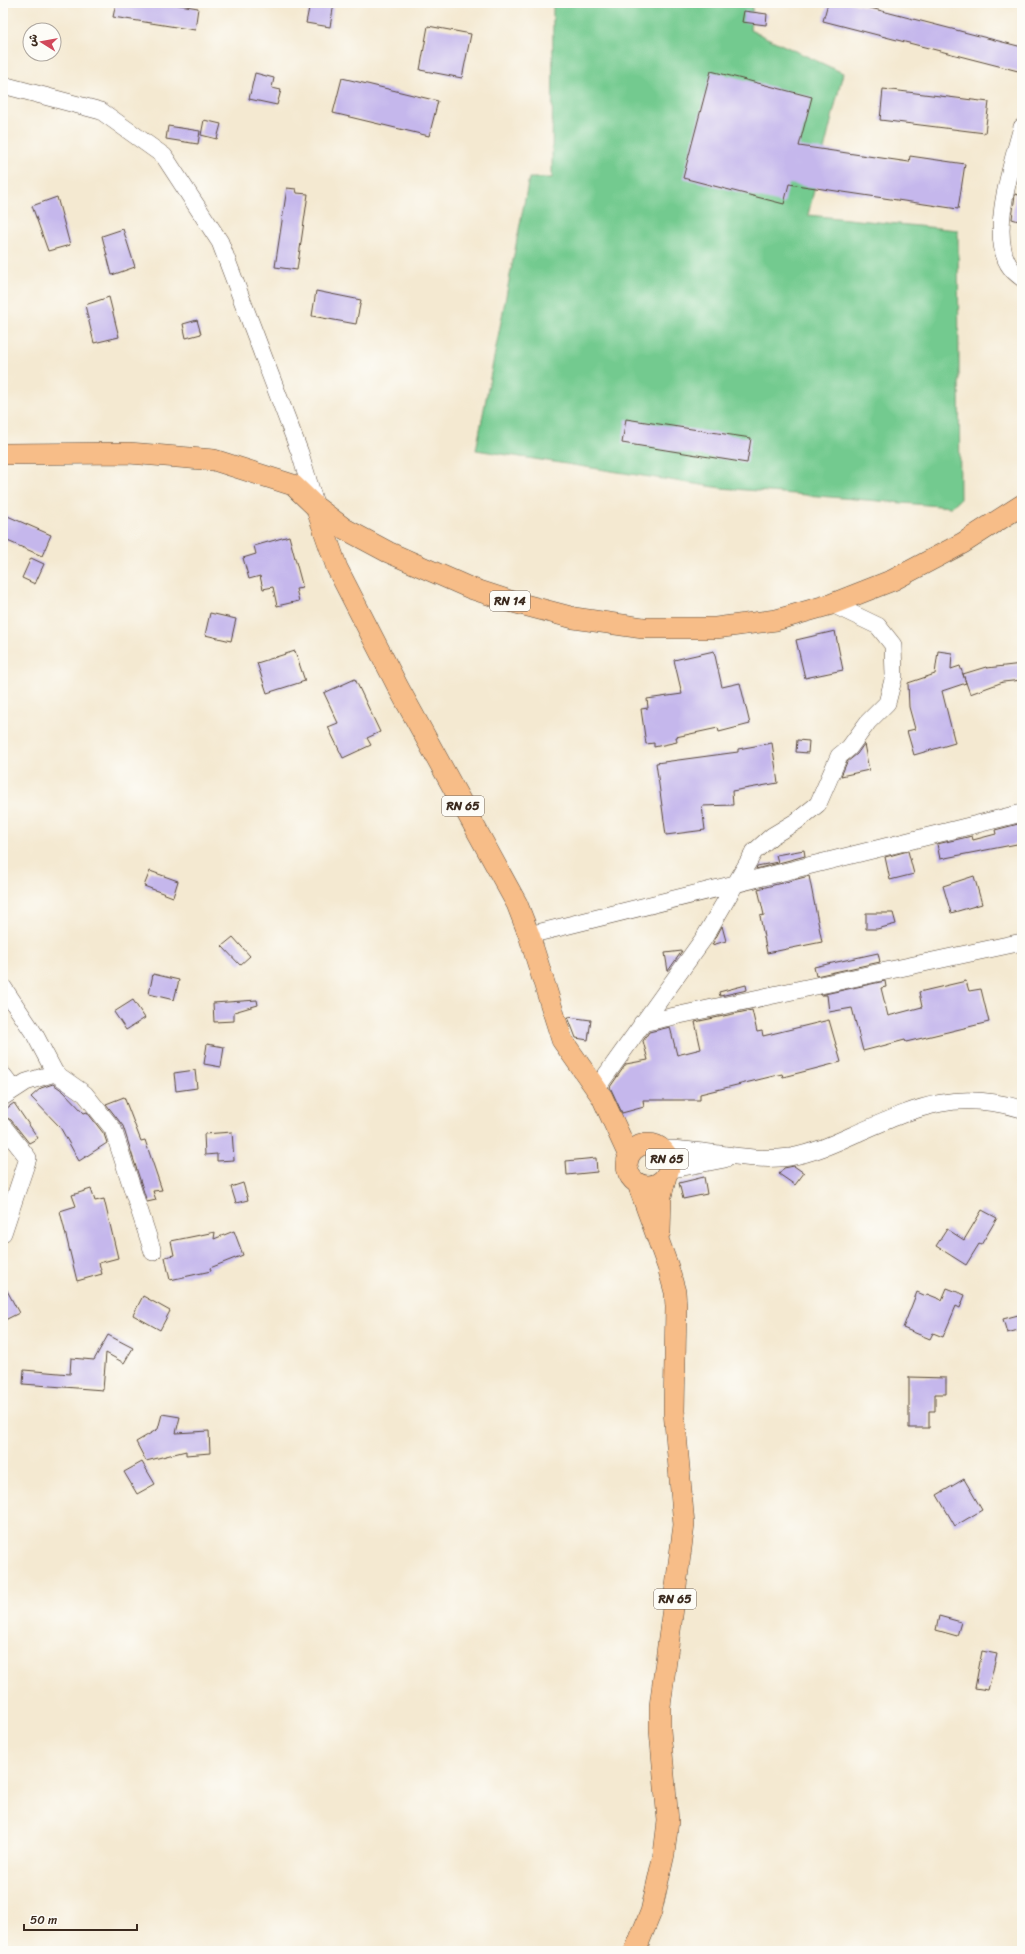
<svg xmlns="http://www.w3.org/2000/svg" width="1025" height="1954" font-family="Sriracha,'Playpen Sans Arabic',sans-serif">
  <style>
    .green { fill: #73ca8f; stroke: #577a56 }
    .building { fill: #c5b7ec }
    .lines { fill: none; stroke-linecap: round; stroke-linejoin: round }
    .minor-casing { stroke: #574739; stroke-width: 18 }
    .major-casing { stroke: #574739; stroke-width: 22 }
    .minor { stroke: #fff; stroke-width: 17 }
    .major { stroke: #f7bd88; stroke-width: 21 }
    .labels { text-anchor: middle; stroke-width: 3.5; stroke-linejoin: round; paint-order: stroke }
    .shield { fill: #fdfcf7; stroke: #75695f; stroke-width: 1 }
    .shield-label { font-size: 12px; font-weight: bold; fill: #3b2a1e }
  </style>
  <rect width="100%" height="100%" fill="#fdfcf7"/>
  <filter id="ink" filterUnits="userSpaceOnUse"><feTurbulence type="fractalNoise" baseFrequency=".025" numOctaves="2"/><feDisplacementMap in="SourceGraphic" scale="8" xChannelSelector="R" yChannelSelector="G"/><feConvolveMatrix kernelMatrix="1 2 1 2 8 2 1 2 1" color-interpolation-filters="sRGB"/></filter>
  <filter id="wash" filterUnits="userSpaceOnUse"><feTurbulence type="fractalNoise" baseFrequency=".012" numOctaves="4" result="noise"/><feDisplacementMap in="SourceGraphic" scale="16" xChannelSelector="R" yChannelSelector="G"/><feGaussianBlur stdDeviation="0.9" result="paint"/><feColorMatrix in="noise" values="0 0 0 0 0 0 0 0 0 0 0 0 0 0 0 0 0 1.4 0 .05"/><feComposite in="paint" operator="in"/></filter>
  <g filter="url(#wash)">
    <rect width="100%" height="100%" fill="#f4e9d1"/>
    <!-- green -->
    <path class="green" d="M553,3H753L750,30L843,73L808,215L958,230L960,499L951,507L721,488L476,450L529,178H552Z"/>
    <g id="blocks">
      <!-- building -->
      <path class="building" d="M116,3H168L198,8L195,30L113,17Z
        M310,3H334L330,27L306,23Z
        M828,3H851L1022,47V72L823,21Z
        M744,11L767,14L766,25L742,22Z
        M428,26L471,34L462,78L420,70Z
        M711,71L812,97L799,146L909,162L910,156L965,164L958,209L789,184L784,204L683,178Z
        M255,73L274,78L272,88L281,90L277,105L249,99Z
        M342,78L438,101L429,136L333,113Z
        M883,89L989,102L985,133L880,120Z
        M204,120L221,124L217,139L201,135Z
        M168,126L200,131L198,144L166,139Z
        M287,188L296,189L297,193L308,194L297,270L275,267Z
        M1015,194L1022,196V222L1012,219Z
        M57,197L70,245L48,251L32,206Z
        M123,229L135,267L112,275L102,236Z
        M316,291L361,300L356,324L312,316Z
        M109,297L119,337L94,343L85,305Z
        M197,320L201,334L186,338L183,324Z
        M626,419L751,438L747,463L622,443Z
        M3,514L51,535L42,556L3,539Z
        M289,536L303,588L296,589L299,601L277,606L273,587L263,589L260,576L249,579L243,558L256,554L254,546Z
        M31,558L44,564L35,584L22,578Z
        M210,613L236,619L231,641L205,635Z
        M835,631L843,670L805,678L796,640Z
        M295,651L305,681L267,693L257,663Z
        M714,651L722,687L740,683L750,724L719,732L718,728L676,737L677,742L654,747V743L646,744L641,709L648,708L647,699L682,694L674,660Z
        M938,651L952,653L951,669L960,666L966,683L942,691L955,743L914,755L907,731L915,729L909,707L908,683L935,674Z
        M1022,664V680L1003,682L970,694L963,674L986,667L987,668Z
        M355,679L380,732L367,738L371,745L343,758L328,727L338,723L324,693Z
        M797,740L809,741L808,753L796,752Z
        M772,743L778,783L732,791L733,805L702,806L705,830L666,835L656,763L738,752V749Z
        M864,744L869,770L841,776L847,762L857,754Z
        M1022,823V843L940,859L937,844L972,836L973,840L996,834L995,830Z
        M804,850L805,856L756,869L757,866L778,862L776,855Z
        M908,851L914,874L890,880L885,857Z
        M150,871L178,881L173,897L144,886Z
        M809,876L822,942L767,953L760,916L764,915L758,889Z
        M974,876L982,904L951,913L943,886Z
        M866,913H893L896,924L877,929H866Z
        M722,926L726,941L712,945L713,943Z
        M233,937L250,956L240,965L222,946Z
        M682,951L668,971L665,953Z
        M878,953L880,962L816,976L814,967Z
        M153,974L179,980L174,1000L149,994Z
        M885,981L886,987L881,988L888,1016L922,1007L919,992L966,981L969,991L981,989L989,1022L906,1042L905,1040L863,1051L852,1008L829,1012L827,995H820Z
        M746,985L747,990L720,996L719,992Z
        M133,1000L145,1018L126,1030L114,1012Z
        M257,1000L258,1005L234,1012V1021L214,1022L213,1003Z
        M752,1010L757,1032L762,1031L763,1036L829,1020L841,1062L783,1077L782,1074L700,1094V1100H643L644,1107L622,1113L610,1087L626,1064L648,1060L643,1041L649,1032L670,1027L677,1055L701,1049L695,1022Z
        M568,1017L591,1020L588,1040L576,1038Z
        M207,1044L224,1047L221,1067L204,1064Z
        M195,1070L197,1088L176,1091L174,1073Z
        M53,1084L63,1091L84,1113L87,1112L104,1134L107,1143L79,1161L60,1127L31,1097L41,1088Z
        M124,1097L141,1141L145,1140L162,1190L153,1191L156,1200L147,1202L123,1126L106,1104Z
        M14,1103L38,1138L29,1143L11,1120L3,1116V1111Z
        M232,1132L234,1160L217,1161V1154L205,1155L204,1134Z
        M596,1158L597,1172L567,1175L566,1161Z
        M794,1166L804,1173L795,1185L779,1174L784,1168Z
        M704,1177L707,1194L683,1199L679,1183Z
        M243,1183L248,1200L236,1203L231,1187Z
        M91,1189L95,1201L104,1199L118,1258L99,1263L102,1274L77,1281L60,1211L76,1206L72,1195Z
        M982,1210L997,1218L981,1245L979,1244L966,1265L936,1246L947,1229L964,1240Z
        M234,1231L243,1255L210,1268L211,1271L170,1280L165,1257L174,1255L171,1241L215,1232L214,1239Z
        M3,1283L19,1313L3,1321Z
        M947,1288L965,1295L960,1308L956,1306L943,1337L933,1333L930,1339L903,1328L917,1292L926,1296L927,1294L942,1300Z
        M143,1296L170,1311L160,1330L133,1315Z
        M1022,1314V1329L1007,1333L1003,1319Z
        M108,1335L133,1348L124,1363L106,1353L103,1390L23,1384L24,1370L70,1374L71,1358L94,1360Z
        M909,1377L946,1378V1394H935V1411H929V1428H909Z
        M162,1414L180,1417L176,1433L209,1431L210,1453L186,1455V1451L146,1461L136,1442L158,1429Z
        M142,1462L155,1484L137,1494L124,1472Z
        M964,1479L982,1510L955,1526L937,1495Z
        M939,1616L961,1622L957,1636L936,1630Z
        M982,1651L997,1654L988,1690L975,1688Z"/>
    </g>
  </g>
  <g filter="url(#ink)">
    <use href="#blocks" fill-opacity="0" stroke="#574739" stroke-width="1"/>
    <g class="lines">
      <defs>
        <path id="minor" d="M3,85L101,111L164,156L220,242L300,453L316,507
          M1022,127C1013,161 987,238 1011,268C1014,272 1018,275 1022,278
          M529,935L1022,813
          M3,987L35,1035L55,1073
          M642,1023L1022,942
          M3,1075L14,1089
          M596,1089L704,938L754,852L772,836L797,821L818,804L839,756L849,748L868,722L887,703L894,676L893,645L878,626L832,604
          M3,1097L26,1082L55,1073L85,1094L113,1129L153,1252
          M3,1126L28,1158L3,1233
          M661,1149C704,1148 747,1163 790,1157C813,1153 833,1144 853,1135C916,1108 952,1089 1022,1109
          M668,1170L725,1159"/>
        <path id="major" d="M3,454L129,453L214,460L293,485L316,507L345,529L388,552L470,588L513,602L574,618L643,628H716L776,620L832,604L893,580L963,543L1022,505
          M316,507L337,568L398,687L517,904L529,935L562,1040L602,1097L629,1156
          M627 1165a21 21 0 1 1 42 0a21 21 0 1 1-42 0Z
          M660,1232L661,1196L666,1176
          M635,1951L651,1912L664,1854L668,1821L660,1730V1706L684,1525L674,1411L676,1307L675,1292L668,1267L638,1184"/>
      </defs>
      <!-- minor casing -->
      <use href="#minor" class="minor-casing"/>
      <!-- major casing -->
      <use href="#major" class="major-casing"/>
      <!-- minor -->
      <use href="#minor" class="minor"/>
      <!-- major -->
      <use href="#major" class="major"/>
    </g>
  </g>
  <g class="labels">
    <!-- shield labels -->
    <g class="shield">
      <rect x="490" y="591" width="40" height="20" rx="3"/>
      <rect x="442" y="796" width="42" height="20" rx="3"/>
      <rect x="646" y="1149" width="42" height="20" rx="3"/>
      <rect x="654" y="1589" width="42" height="20" rx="3"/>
    </g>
    <g class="shield-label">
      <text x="510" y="605">RN 14</text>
      <text x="463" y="810">RN 65</text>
      <text x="667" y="1163">RN 65</text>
      <text x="675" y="1603">RN 65</text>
    </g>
  </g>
  <!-- margin -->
  <rect width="1025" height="1954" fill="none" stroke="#fdfcf7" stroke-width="16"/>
  <!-- north arrow -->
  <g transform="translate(42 42) rotate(281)"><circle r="19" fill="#fdfcf7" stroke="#afa8a0"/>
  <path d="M0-3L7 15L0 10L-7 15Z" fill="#d1495b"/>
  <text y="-6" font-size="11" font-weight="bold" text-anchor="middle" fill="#3b2a1e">ش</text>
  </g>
  <!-- scale -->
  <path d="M24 1924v6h113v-6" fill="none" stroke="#3b2a1e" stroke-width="2"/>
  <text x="30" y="1924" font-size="12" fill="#3b2a1e" stroke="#fdfcf7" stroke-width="3" paint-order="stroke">50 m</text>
</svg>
